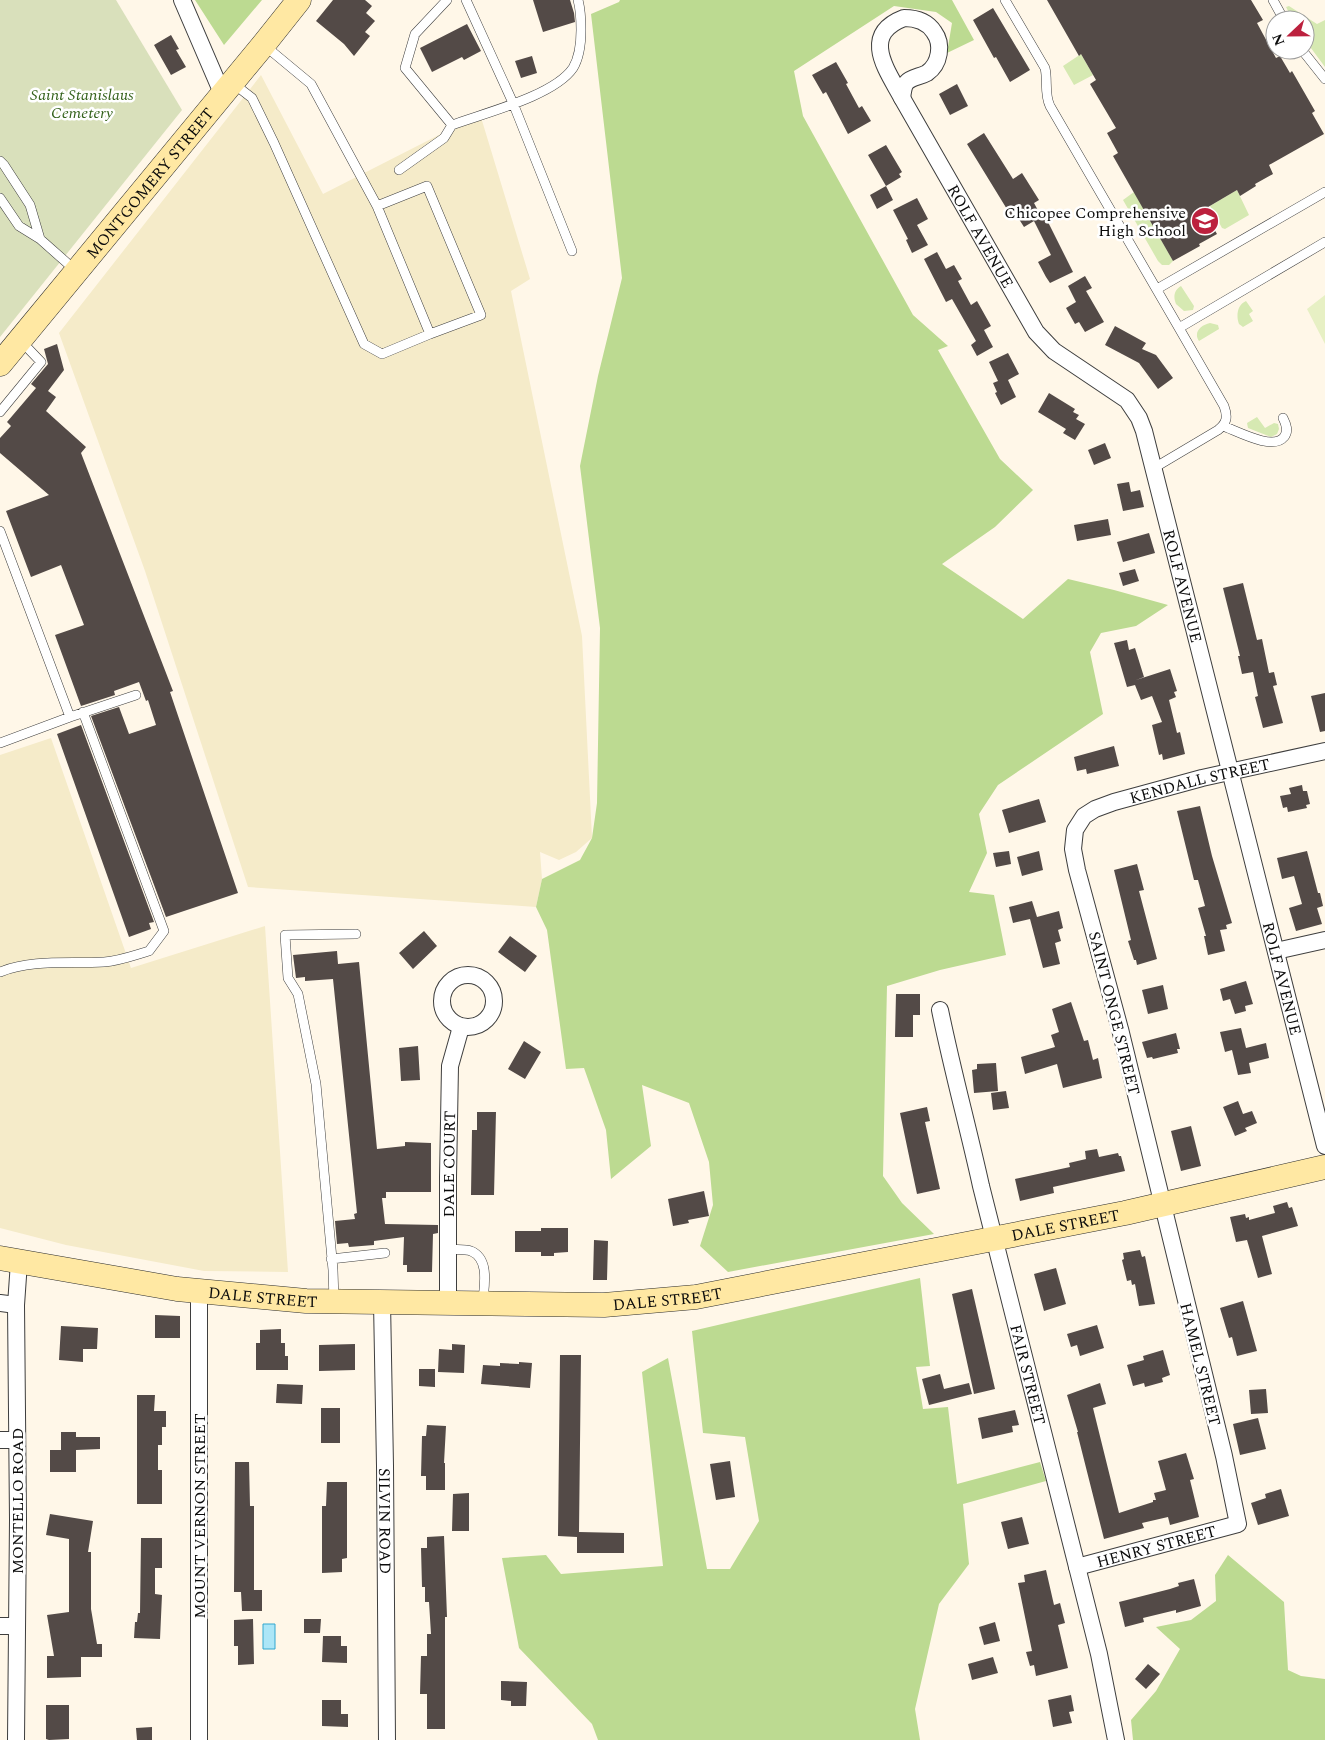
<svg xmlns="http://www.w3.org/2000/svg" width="1325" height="1740" font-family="Spectral,serif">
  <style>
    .farmland { fill: #f5ebc9 }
    .green { fill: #d6e9b2 }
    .forest { fill: #bcda91 }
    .cemetery { fill: #d9e0bb }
    .pitch { fill: #e7f0c4 }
    .water { fill: #ace6f7; stroke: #32a7cf }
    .building { fill: #534a47 }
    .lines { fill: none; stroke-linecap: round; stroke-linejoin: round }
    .lane-casing { stroke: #3e3e3e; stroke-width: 10 }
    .street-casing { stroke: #3e3e3e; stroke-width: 18 }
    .secondary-casing { stroke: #2d2d2d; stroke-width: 25 }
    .lane { stroke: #fff; stroke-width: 9 }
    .street { stroke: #fff; stroke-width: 16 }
    .secondary { stroke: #ffe8a3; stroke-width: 24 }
    .labels { text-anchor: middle; stroke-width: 5; stroke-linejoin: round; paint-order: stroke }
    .park-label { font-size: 16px; font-style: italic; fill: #34621b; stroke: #fff }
    .street-label { font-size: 16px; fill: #0b0b0b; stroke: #fff }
    .poi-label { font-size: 16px; fill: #0b0b0b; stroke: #fff; text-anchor: end }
  </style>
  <rect width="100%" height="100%" fill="#fff7e8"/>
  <!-- farmland -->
  <path class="farmland" d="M261,75L323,194L480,114L530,279L511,291L582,636L592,838L576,852L559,860L540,852L542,879L536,907L248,887L145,571L59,333Z
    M51,738L131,968L265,926L288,1272L204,1271L66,1245L0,1228V755Z"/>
  <!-- green -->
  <path class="green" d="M1289,6L1317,24L1325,20V67L1305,40V20H1293L1286,7Z
    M1081,54L1093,75L1074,85L1063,66Z
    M1237,190L1249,215L1225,229L1222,228L1210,206Z
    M1134,192L1173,261L1169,265H1162L1158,261L1123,200Z
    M1181,286L1194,306L1193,310L1184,311L1176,304C1173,297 1174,290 1181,286Z
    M1246,301L1253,311L1249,314L1253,321L1243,327L1239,324C1236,316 1237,305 1246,301Z
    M1210,323L1218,325L1219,329L1199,341C1193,332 1201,325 1210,323Z
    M1257,417L1265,428L1274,423L1278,424L1279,429L1277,434L1271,437L1248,428L1247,423Z"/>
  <!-- forest -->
  <path class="forest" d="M195,0H262L224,45Z
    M620,0H952L974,40L947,53L952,23L936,12L894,6L794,71L803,116L913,315L948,346L938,350L1000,459L1033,490L995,527L942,564L1023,619L1068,579L1114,590L1168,605L1136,626L1101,633L1090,652L1103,714L998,785L979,814L987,853L969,892L994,895L1006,955L940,970L887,986L883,1176L902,1203L934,1234L728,1272L700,1246L713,1205L709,1162L689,1103L642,1085L651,1146L611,1179L606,1130L584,1068L566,1069L547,930L536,907L542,879L580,860L592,838L597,803L600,628L580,466L598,376L622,278L591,14L619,2Z
    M920,1278L930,1366L916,1367L923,1409L948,1407L957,1484L1040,1462L1046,1481L963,1504L969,1564L939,1604L915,1709L920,1740H598L592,1724L519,1648L502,1558L546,1555L561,1574L663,1566L642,1372L668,1358L707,1569H730L759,1521L745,1437L703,1433L692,1331Z
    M1228,1555L1284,1602L1288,1670L1301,1676L1325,1679V1740H1133L1131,1720L1156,1691L1180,1649L1156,1627L1191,1620L1216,1601L1215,1575Z"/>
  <!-- cemetery -->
  <path class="cemetery" d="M0,0H116L182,110L0,337Z"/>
  <!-- pitch -->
  <path class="pitch" d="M1325,295V344L1307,309Z"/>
  <!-- water -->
  <path class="water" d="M263,1624H275V1649H263Z"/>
  <!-- building -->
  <path class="building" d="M333,0H365L372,6L366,13L375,21L365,32L370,36L354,56L344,44L316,21Z
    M533,0H570L574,13L575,22L543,32Z
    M1047,0H1251L1263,20L1257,23L1276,58L1280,56L1290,73L1292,71L1315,111L1312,113L1324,134L1269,165L1273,174L1255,184L1256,186L1240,196L1237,190L1203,210L1217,234L1199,244L1200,246L1173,261L1113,156L1118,153L1107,133L1116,128L1090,84L1096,80L1081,54L1079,56Z
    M993,8L1030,70L1010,82L996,57L994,58L973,20Z
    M467,24L481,51L464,60L462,57L432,72L420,48Z
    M171,35L179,49L176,50L186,67L171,75L154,45Z
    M532,56L537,73L521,78L515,61Z
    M836,62L848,83L846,84L859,108L862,106L871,121L848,134L826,92L823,94L812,75Z
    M957,84L968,106L950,115L939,94Z
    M984,133L1013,179L1022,173L1039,200L1034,203L1041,216L1044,214L1073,272L1050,283L1046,277L1038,262L1051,255L1034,221L1024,227L1017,216L1013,219L967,144Z
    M886,145L902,172L899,174L901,177L886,186L868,155Z
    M886,186L893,200L877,209L870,195Z
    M917,198L928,219L917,225L928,245L912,253L906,240L908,239L893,210Z
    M937,252L946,269L954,265L962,279L958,281L971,305L977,301L991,326L984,330L993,347L977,356L971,345L976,341L952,299L946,302L924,259Z
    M1085,276L1092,288L1086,291L1104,322L1085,332L1079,322L1075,324L1066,308L1076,302L1068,286Z
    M1115,326L1146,343L1142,349L1156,355L1173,378L1158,389L1139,363L1105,345Z
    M57,344L64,370L48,391L56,397L46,411L86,447L81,453L173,691L170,692L238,893L166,917L91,716L119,707L129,734L156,725L148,700L146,701L139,682L114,691L115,695L81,706L55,635L84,625L61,565L31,577L6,511L49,495L0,453V438L11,426L7,422L36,388L31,384L48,364L44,349Z
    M1008,353L1019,374L1008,380L1016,397L1001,405L995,393L997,392L993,383L998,381L989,362Z
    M1049,393L1075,409L1073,412L1079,415L1076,419L1085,424L1075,440L1063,433L1066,429L1038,412Z
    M1105,443L1111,458L1094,465L1088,450Z
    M1129,482L1131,492L1140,490L1144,507L1123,511L1117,484Z
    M1108,519L1111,535L1077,541L1074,525Z
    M1149,533L1155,553L1123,562L1117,542Z
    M1135,569L1139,581L1123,586L1119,573Z
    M1243,583L1257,640L1262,639L1269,673L1274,672L1277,685L1273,686L1283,723L1263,728L1255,697L1258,696L1253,672L1242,674L1238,656H1240L1223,588Z
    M1127,640L1129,650L1135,648L1144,677L1136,680L1170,669L1177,691L1174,692L1176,697L1169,700L1177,733L1180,732L1185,754L1163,760L1162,754L1159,755L1152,725L1162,722L1152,696L1141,700L1135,685L1127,687L1114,643Z
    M1325,693V731L1320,732L1311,696Z
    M81,725L154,922L149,923L151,929L129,937L57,734Z
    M1114,746L1119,766L1087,774L1086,769L1077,771L1074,757Z
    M1302,785L1303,791H1307L1310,804L1306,805L1307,808L1288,812L1287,807L1283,808L1280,796L1291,794L1289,788Z
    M1039,799L1046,822L1009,833L1002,810Z
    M1200,806L1212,856L1232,923L1226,925L1227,929L1220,930L1225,951L1208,955L1204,936H1206L1198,908L1205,906L1198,880H1194L1177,811Z
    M1009,851L1011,864L996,867L993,853Z
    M1039,851L1043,870L1022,876L1017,857Z
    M1307,851L1318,893H1320L1323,906L1317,908L1322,924L1296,931L1289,908L1302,904L1294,876L1282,879L1277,858Z
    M1137,864L1144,890L1139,891L1157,959L1137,965L1136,960H1134L1128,941L1131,940L1114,870Z
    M1032,901L1037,917L1059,911L1063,928L1058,930L1061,941L1055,943L1060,964L1043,968L1030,919L1013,923L1009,907Z
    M424,931L437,946L413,969L399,953Z
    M510,936L537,956L525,972L498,952Z
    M337,951L338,964L359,962L377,1149L405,1146V1142L431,1143V1192H386V1198H382L385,1224L438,1225V1233L433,1234L432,1272H407V1265H403L404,1237L374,1241V1245L349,1247L348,1243L337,1244L335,1221L355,1219L354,1214L357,1213L333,979L305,981V977L296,978L293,955Z
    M1246,981L1253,1004L1245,1006L1246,1011L1235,1014L1230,999L1223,1001L1220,989Z
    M1163,985L1168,1009L1148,1014L1142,990Z
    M896,994H920V1015H913V1037H895Z
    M1071,1002L1084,1041L1088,1040L1093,1060L1098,1058L1102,1078L1063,1088L1057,1064L1025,1074L1021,1057L1055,1047L1051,1035L1059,1032L1052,1009Z
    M1241,1028L1246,1048L1266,1043L1269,1058L1249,1063L1251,1073L1238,1075L1232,1050L1225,1052L1220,1032Z
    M1176,1033L1180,1049H1177L1178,1053L1153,1059L1152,1057L1147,1058L1142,1042Z
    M524,1041L541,1052L525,1079L508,1069Z
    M418,1046L420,1080L401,1081L399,1048Z
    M996,1063L998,1091L974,1093L972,1070L977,1069V1064Z
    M1006,1091L1009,1108L993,1110L991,1093Z
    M1238,1101L1243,1114L1252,1111L1257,1123L1245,1128L1247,1131L1235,1136L1223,1107Z
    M927,1107L930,1121L925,1122L940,1189L917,1194L900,1113Z
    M477,1112H496L494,1195H471L472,1130H477Z
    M1191,1126L1201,1166L1181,1171L1171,1131Z
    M1097,1149L1099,1157L1118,1153L1119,1156H1121L1125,1171L1053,1187L1054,1193L1020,1201L1015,1179L1070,1167L1069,1163L1086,1159L1085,1151Z
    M704,1191L709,1216L688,1220L689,1223L673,1226L668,1199Z
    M1287,1202L1289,1208L1292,1207L1298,1226L1262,1236L1272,1274L1258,1278L1247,1240L1236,1242L1230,1217L1245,1214L1246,1218L1249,1217V1220L1275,1213L1273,1206Z
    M541,1228H568V1252L554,1253V1256H541V1252H515V1231H541Z
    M594,1240L608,1241L607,1280H593Z
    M1140,1250L1142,1257L1145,1256L1155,1304L1139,1306L1135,1284L1132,1285L1131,1280L1127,1281L1122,1260L1124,1259L1123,1253Z
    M1056,1268L1066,1304L1044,1311L1034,1274Z
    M972,1289L995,1389L974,1394L952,1294Z
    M1243,1301L1257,1351L1237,1356L1232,1337L1229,1338L1220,1308Z
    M155,1315L180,1316V1338H155Z
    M1097,1325L1104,1348L1080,1356L1077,1345L1071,1347L1067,1334Z
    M61,1326L98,1328L97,1349H83V1362L59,1360Z
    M281,1329V1343H285V1356H288V1370H256V1343H260V1330Z
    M355,1344V1370L319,1371V1345Z
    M452,1344L465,1345L464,1373L438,1372L439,1349L452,1350Z
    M1163,1350L1170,1375L1162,1378L1163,1382L1145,1387L1144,1383L1133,1386L1127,1365L1144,1360L1143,1356Z
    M560,1355H581L579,1532L624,1533V1553H577V1537L558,1536Z
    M519,1362L532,1363L530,1388L481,1384L483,1365L500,1366V1363L519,1364Z
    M419,1369H435V1387L419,1386Z
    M940,1374L944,1389L969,1383L972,1394L929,1405L922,1379Z
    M1100,1383L1106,1404L1093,1408L1119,1513L1153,1502V1500H1156L1154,1493L1166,1490L1158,1461L1186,1453L1194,1479L1190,1480L1199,1517L1170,1525L1168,1517L1142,1523L1144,1528L1104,1539L1077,1432H1078L1067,1395Z
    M277,1384L303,1385L302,1404L276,1403Z
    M1266,1389L1268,1413L1251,1414L1249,1390Z
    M137,1395H155L154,1411H166V1427H162V1445H158V1470H162V1504H137Z
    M321,1408H340V1443H321Z
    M1015,1410L1019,1425L1012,1426L1013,1432L982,1439L978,1418Z
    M1258,1418L1266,1449L1240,1455L1233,1424Z
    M427,1425L446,1426L444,1463H445V1490H426V1476H421L422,1436H426Z
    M61,1432H76V1437H100V1449L76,1450V1472H50V1450H61Z
    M730,1461L735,1497L716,1500L710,1464Z
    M235,1462H249L250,1506H254V1590H262V1611H242L241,1592H234Z
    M327,1482H347V1558L342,1559V1572L322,1573V1506H326Z
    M1281,1489L1289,1516L1258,1525L1251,1503L1266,1498L1265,1494Z
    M469,1493V1531H452L453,1494Z
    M50,1514L93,1521L88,1552H91V1609L97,1644H102V1657H81V1677L47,1678V1656H54L47,1615L69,1612V1539L46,1535Z
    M1022,1517L1029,1544L1008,1549L1001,1522Z
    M444,1536L447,1617H445V1729H427V1694H420L421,1656H427V1634H431L429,1602H425V1587H422L421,1548H427V1537Z
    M141,1538H162V1568H155V1594L162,1595L160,1639L134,1638L135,1622H137L138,1613H140Z
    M1046,1570L1054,1605L1060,1603L1065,1623L1058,1625L1068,1668L1036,1676L1034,1665L1030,1666L1026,1652L1032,1651L1018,1583L1025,1582L1024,1575Z
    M1194,1579L1201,1606L1176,1613V1610L1143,1618L1144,1622L1125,1627L1119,1602L1170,1589L1179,1586L1178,1583Z
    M253,1619L254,1664L238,1665V1646H234V1620Z
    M304,1619H321L320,1633H304Z
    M995,1622L1000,1641L984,1645L979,1627Z
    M323,1636H341V1646H347V1663L322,1662Z
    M993,1657L998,1673L972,1680L968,1664Z
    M1148,1664L1160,1674L1146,1689L1135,1679Z
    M501,1681L527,1682L526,1706H511V1701L501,1700Z
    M1071,1695L1074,1711L1069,1712L1072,1723L1053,1727L1048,1700Z
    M322,1700H341V1714H348V1727L322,1726Z
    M46,1705H69V1739L49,1740L46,1739Z
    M152,1727V1740H137L136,1728Z"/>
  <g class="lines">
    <defs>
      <path id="lane" d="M447,0L415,34L405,68L452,125
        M466,0L513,103L572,251
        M1005,0L1045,68C1048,80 1044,94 1050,106L1179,328
        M1273,0L1284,20
        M1302,50L1325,79
        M234,84L252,98L274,143L364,344L382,354L430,334L377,206L311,84L264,45
        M0,161L4,165L30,205L40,239L19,226L0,198
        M399,170L444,138L452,125C484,113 554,96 573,68C579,58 581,42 581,30C581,19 581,11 578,0
        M377,206L427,186L481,315L430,334
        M40,239L75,270
        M1157,289L1325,192
        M0,412L41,362L20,340
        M1223,426C1237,431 1273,451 1284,437C1289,431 1286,424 1283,418
        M1154,468L1218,430C1227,423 1228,417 1224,406L1179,328L1325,242
        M0,531L70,717L0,743
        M70,717L136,695
        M0,972C32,959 69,964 104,962C119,961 135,955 149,951L164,931L83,712
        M448,1249C455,1250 465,1249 471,1251C490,1259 484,1286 483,1301
        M331,1259L385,1253
        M334,1301L333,1270L316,1084L298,994L288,978L285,935L356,934"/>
      <g id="street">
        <path d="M182,0L222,93"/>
        <path d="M904,18C916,18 927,21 934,32C943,44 940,64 927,73C920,77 911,77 906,83C903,87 903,93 902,98C887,70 860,35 904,18Z"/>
        <path id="s1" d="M902,98L1036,332L1054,351L1127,400L1139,418L1144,431L1325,1146"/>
        <path d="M1276,951L1325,940"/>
        <circle cx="468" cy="1001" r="26"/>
        <path id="s2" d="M940,1010C952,1069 968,1127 981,1186L1099,1654L1116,1740"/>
        <path id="s3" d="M382,1302L385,1466L387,1740"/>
        <path d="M0,1303L16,1305"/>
        <path id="s4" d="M448,1303V1177L450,1066L461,1027"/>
        <path d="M0,1440H17"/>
        <path id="s5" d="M1077,1567L1238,1524L1224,1456L1120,1029L1077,870L1073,849L1075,830L1084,816L1095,809L1114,802L1202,778L1325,751"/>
        <path d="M0,1626H16"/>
        <path d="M16,1740L18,1520L16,1305L19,1262"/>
        <path d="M199,1740V1291"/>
      </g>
      <g id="secondary">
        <path id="s6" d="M0,364L264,44L299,0"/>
        <path id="s7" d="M0,1258L177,1289L306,1301L604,1305L696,1297L1125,1213L1325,1167"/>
      </g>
    </defs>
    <!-- lane casing -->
    <use href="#lane" class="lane-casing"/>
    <!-- street casing -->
    <use href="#street" class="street-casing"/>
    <!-- secondary casing -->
    <use href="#secondary" class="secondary-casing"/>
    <!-- lane -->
    <use href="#lane" class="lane"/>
    <!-- street -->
    <use href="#street" class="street"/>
    <!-- secondary -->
    <use href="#secondary" class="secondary"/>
  </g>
  <!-- icons -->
  <defs>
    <symbol id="school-disc" viewBox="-11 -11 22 22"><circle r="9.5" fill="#bc213e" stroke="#fff"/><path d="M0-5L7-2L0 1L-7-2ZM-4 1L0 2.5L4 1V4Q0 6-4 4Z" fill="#fff"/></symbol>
  </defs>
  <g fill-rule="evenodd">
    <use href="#school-disc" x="1189" y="205" width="32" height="32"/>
  </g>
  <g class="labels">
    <!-- park labels -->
    <g class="park-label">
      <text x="82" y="100">Saint Stanislaus<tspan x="82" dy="18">Cemetery</tspan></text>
    </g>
    <!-- street labels -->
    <g class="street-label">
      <text dy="6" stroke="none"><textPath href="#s6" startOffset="235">MONTGOMERY STREET</textPath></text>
      <text dy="6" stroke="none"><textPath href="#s1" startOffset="159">ROLF AVENUE</textPath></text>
      <text dy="6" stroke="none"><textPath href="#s1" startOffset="579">ROLF AVENUE</textPath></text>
      <text dy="6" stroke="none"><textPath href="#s5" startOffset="1019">KENDALL STREET</textPath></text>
      <text dy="6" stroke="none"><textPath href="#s1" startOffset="984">ROLF AVENUE</textPath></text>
      <text transform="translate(1115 1013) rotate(76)" y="6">SAINT ONGE STREET</text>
      <text dy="6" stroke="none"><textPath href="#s4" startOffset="139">DALE COURT</textPath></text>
      <text dy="6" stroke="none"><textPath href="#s7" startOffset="1076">DALE STREET</textPath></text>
      <text dy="6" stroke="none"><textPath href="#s7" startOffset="266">DALE STREET</textPath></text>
      <text dy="6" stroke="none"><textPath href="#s7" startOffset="671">DALE STREET</textPath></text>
      <text transform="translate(1201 1364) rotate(76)" y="6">HAMEL STREET</text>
      <text dy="6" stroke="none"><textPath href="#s2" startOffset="375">FAIR STREET</textPath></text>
      <text transform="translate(17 1501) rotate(-90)" y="6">MONTELLO ROAD</text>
      <text transform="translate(199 1516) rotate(-90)" y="6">MOUNT VERNON STREET</text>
      <text dy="6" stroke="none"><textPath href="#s3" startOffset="219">SILVIN ROAD</textPath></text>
      <text dy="6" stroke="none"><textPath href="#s5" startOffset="82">HENRY STREET</textPath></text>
    </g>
    <!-- poi labels -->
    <g class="poi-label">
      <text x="1186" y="218">Chicopee Comprehensive<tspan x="1186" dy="18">High School</tspan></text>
    </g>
  </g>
  <!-- north arrow -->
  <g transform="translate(1290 35) rotate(248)"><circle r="24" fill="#ffffff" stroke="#9d9d9d"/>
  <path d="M0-4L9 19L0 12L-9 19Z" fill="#bc213e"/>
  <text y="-8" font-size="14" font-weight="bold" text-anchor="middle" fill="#0b0b0b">N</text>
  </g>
</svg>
